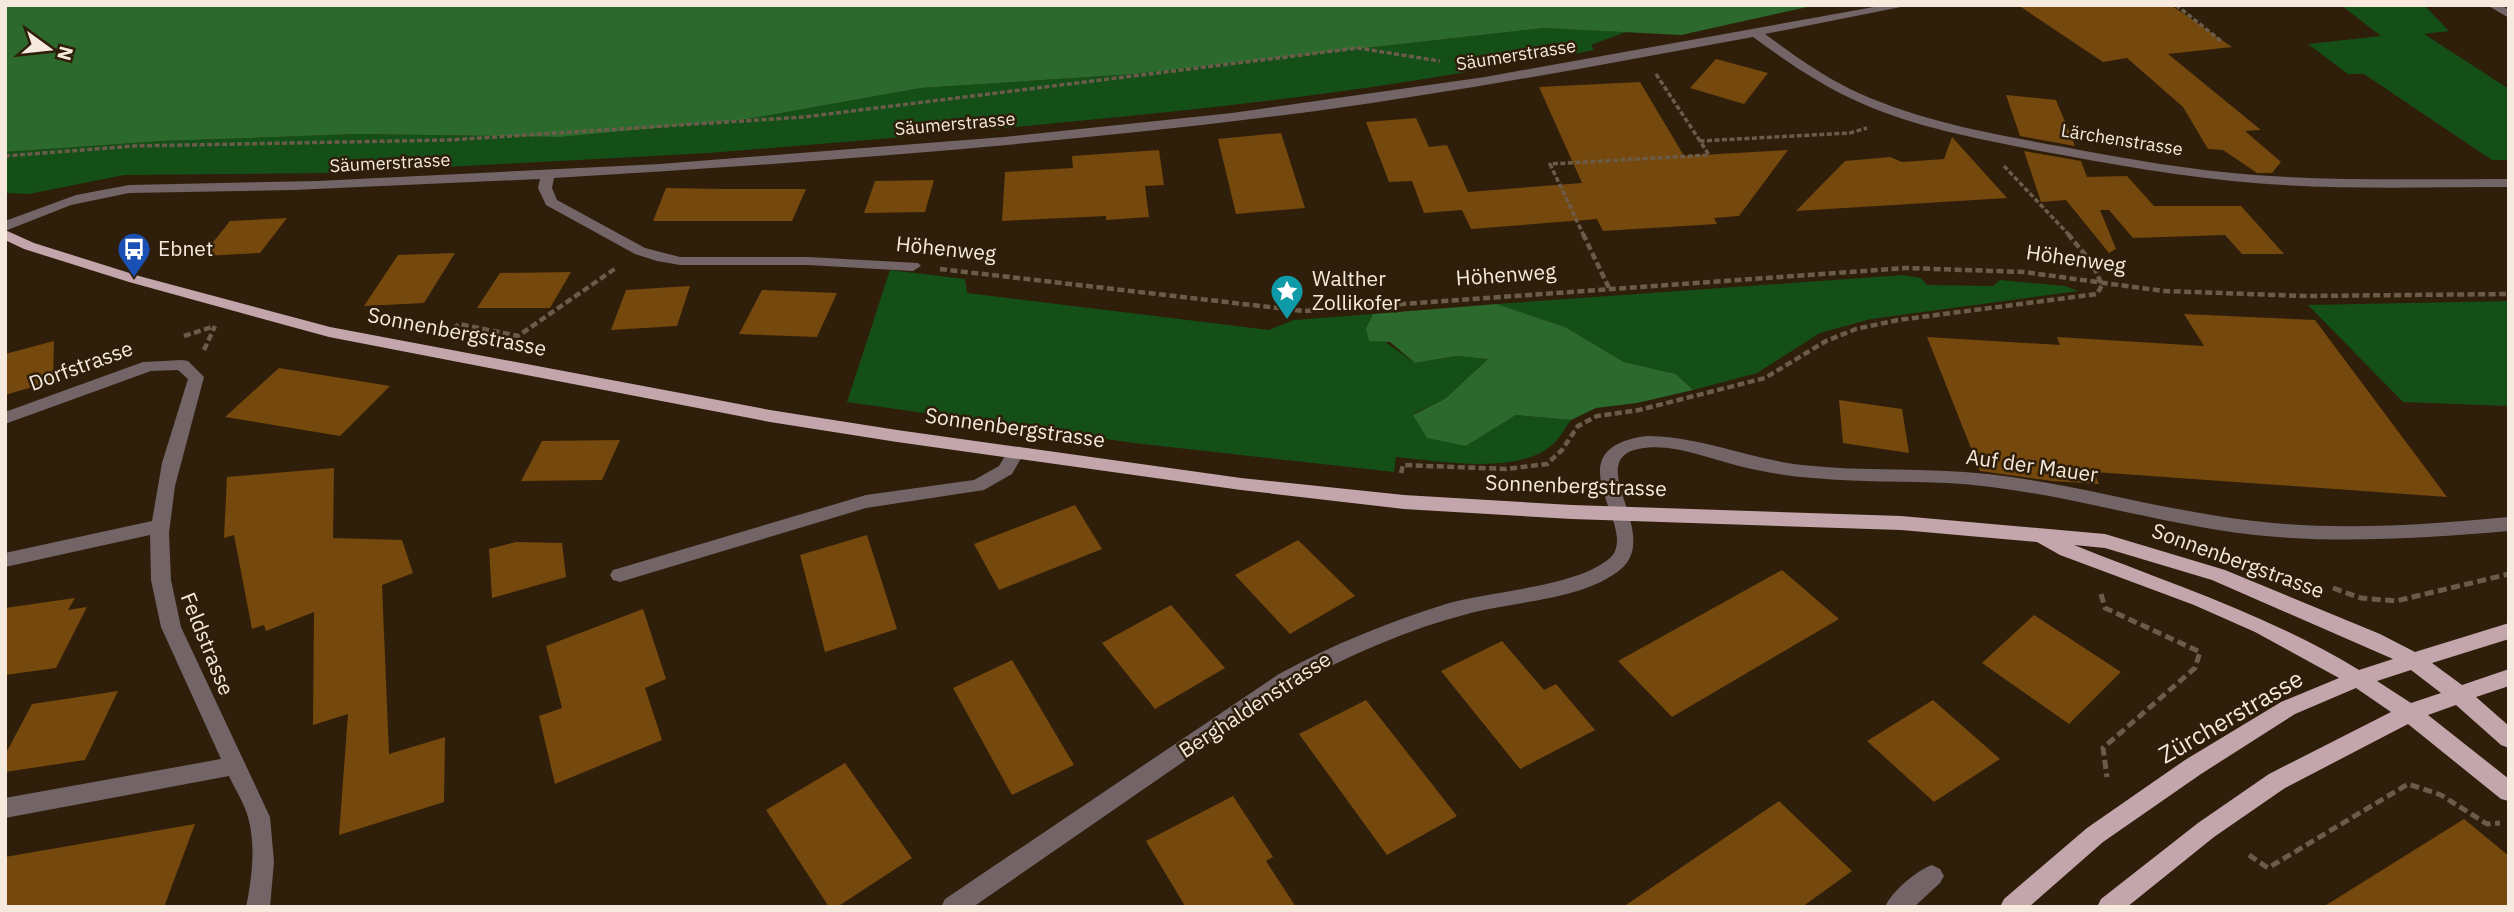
<svg xmlns="http://www.w3.org/2000/svg" width="2514" height="912" font-family="'IBM Plex Sans',sans-serif">
  <style>
    .green { fill: #144f17 }
    .forest { fill: #2b6a2c }
    .building { fill: #75480d }
    .lines { fill: none; stroke-linecap: round; stroke-linejoin: round }
    .path-far2 { stroke: #6b5c4a; stroke-width: 3.5; stroke-dasharray: 5 2.5; stroke-linecap: butt }
    .path-far1 { stroke: #6b5c4a; stroke-width: 4.5; stroke-dasharray: 7 3.5; stroke-linecap: butt }
    .path { stroke: #6b5c4a; stroke-width: 5; stroke-dasharray: 9 4.5; stroke-linecap: butt }
    .minor { fill: #726467; fill-rule: evenodd }
    .major { fill: #c3a6ac; fill-rule: evenodd }
    .labels { text-anchor: middle; stroke-width: 5; stroke-linejoin: round; paint-order: stroke }
    .far-street-label { font-size: 18px; fill: #f6eade; stroke: #2f1e0a }
    .poi-label { font-size: 21px; fill: #f6eade; stroke: #2f1e0a; text-anchor: start }
    .street-label { font-size: 21px; fill: #f6eade; stroke: #2f1e0a }
    .near-street-label { font-size: 24px; fill: #f6eade; stroke: #2f1e0a }
  </style>
  <rect width="100%" height="100%" fill="#2f1e0a"/>
  <!-- green -->
  <path class="green" d="M2341,5H2424L2449,31L2424,34L2509,89V160H2492L2364,74H2348L2308,44L2381,36Z
    M1544,28L1626,32L1591,45L1594,50L1574,54L1564,44L1554,43L1472,58L1460,63L1467,72C1311,99 1153,114 995,129L992,122L983,119L913,127L906,129L905,137L709,153L333,173L124,175L29,194L5,193V152L162,141L358,134L561,137L742,120L921,88L1135,74Z
    M890,270L965,279L967,293L1269,330L1294,320L1373,314L1366,328L1415,363L1456,356L1488,359L1446,398L1413,414L1466,446L1516,415L1571,420C1565,428 1559,440 1551,446C1516,475 1439,461 1396,457L1394,472L1134,443L847,402Z
    M1903,275L1921,278L1927,285L1993,286L2000,280L2065,286L2078,291L1871,319L1820,333L1757,373L1693,390L1676,374L1624,362L1565,327L1497,304Z
    M2509,301V406L2403,402L2308,305Z"/>
  <!-- forest -->
  <path class="forest" d="M5,5H1816L1681,35L1544,28L1135,74L921,88L742,120L561,137L358,134L162,141L5,152Z
    M1497,304L1565,327L1624,362L1676,374L1693,390L1637,403L1596,408L1571,420L1516,415L1466,446L1427,438L1413,415L1446,398L1488,359L1456,356L1415,363L1390,342L1369,341L1366,328L1373,314Z"/>
  <!-- building -->
  <path class="building" d="M2018,5H2171L2232,47L2168,54L2261,130L2245,131L2281,162L2272,173H2257L2223,150L2208,149L2183,107L2127,58L2103,62Z
    M1716,59L1768,73L1744,104L1690,88Z
    M1640,82L1684,156L1788,150L1739,216L1714,218L1717,224L1603,231L1597,219L1471,229L1462,210L1424,213L1412,181L1389,182L1366,122L1416,118L1429,147L1447,145L1468,192L1582,183L1539,87Z
    M2006,95L2056,100L2075,146L2020,136Z
    M1281,133L1305,208L1236,214L1218,139Z
    M1952,137L2007,198L1796,211L1845,161L1890,157L1902,162L1944,159Z
    M1159,150L1164,185L1145,186L1149,217L1106,220V216L1002,221L1005,172L1073,168L1072,156Z
    M2024,151L2081,161L2087,177L2127,176L2154,206H2241L2284,254H2242L2225,235L2133,238L2109,210H2100L2116,249L2109,253L2066,200L2041,202Z
    M934,180L925,212L864,213L875,181Z
    M666,188L724,189H806L792,221H653Z
    M287,218L260,253L202,256L230,221Z
    M455,253L424,303L364,306L398,255Z
    M571,272L550,308H477L500,273Z
    M690,286L677,326L611,330L626,290Z
    M762,290L837,293L817,337L739,334Z
    M2184,314L2315,320L2447,497L2094,472L2099,484L2052,481L1980,471L1927,337L2060,345L2057,337L2204,346Z
    M54,341L53,381L5,395V354Z
    M279,368L390,386L340,436L225,417Z
    M1839,400L1902,409L1909,453L1843,443Z
    M620,440L602,480L521,481L542,441Z
    M334,468L333,538L402,540L413,573L382,585L389,754L445,737L444,802L339,835L348,714L313,725L314,612L266,631L264,625L252,629L234,535L224,538L227,477Z
    M1075,505L1102,549L999,590L974,544Z
    M867,535L897,629L825,652L800,555Z
    M1298,540L1355,596L1290,634L1235,575Z
    M516,542L562,543L566,577L492,598L489,549Z
    M1782,570L1839,619L1672,717L1618,661Z
    M75,598L68,610L87,607L56,668L5,675V608Z
    M1171,605L1225,668L1155,709L1102,643Z
    M643,609L666,679L645,688L662,740L555,784L539,716L562,708L546,646Z
    M2034,615L2121,672L2069,724L1982,663Z
    M1502,641L1544,690L1556,684L1595,730L1520,769L1441,671Z
    M1012,660L1074,765L1012,795L953,688Z
    M118,691L85,760L5,772V755L32,704Z
    M1366,700L1457,816L1387,855L1299,734Z
    M1933,700L2000,759L1934,802L1867,741Z
    M845,763L912,858L837,907H829L766,810Z
    M1233,796L1273,857L1266,861L1296,907L1185,906L1146,841Z
    M1779,801L1852,871L1802,907H1623Z
    M2464,819L2509,856V907H2323Z
    M195,824L164,907H5V857Z"/>
  <g class="lines">
    <!-- path-far2 -->
    <path class="path-far2" d="M2176,5L2221,41
      M1656,74L1700,141
      M5,156L134,146L449,140L804,117L1358,48L1440,61
      M2004,166L2070,236
      M1584,236L1550,164L1709,155L1700,141L1850,133L1867,128"/>
    <!-- path-far1 -->
    <path class="path-far1" d="M1583,234L1609,288
      M940,269L1304,311L1906,268L2024,272L2163,291L2305,296L2509,294
      M453,329L459,324L518,336L616,268
      M184,336L212,327
      M204,350L215,326
      M1401,473L1403,465L1506,469L1547,464L1562,450L1578,426L1597,416L1639,410L1765,378L1826,341L1856,329L1898,320L2097,294L2102,285L2092,263L2068,234"/>
    <!-- path -->
    <path class="path" d="M2333,588L2361,598L2396,601L2509,574
      M2101,594L2105,608L2200,652L2195,668L2103,748L2107,777
      M2249,855L2268,868L2408,784L2441,795L2487,824L2500,823"/>
    <!-- minor -->
    <path class="minor" d="M1885,5H1911L1765,34C1792,54 1820,74 1850,89C1917,121 1992,134 2064,147C2127,159 2190,170 2254,175C2338,181 2424,179 2509,179V187C2424,187 2339,190 2254,183C2182,177 2111,164 2040,151C1980,139 1917,128 1861,103C1822,86 1787,62 1753,37C1607,64 1462,91 1316,111C1063,144 808,163 554,178L552,188L557,200L645,248L680,257H808L918,263L921,266L913,271L808,265H680L657,261L635,254L546,205L538,188L540,179L293,190L129,193L71,205L5,231V221L76,195L129,185L317,181L660,164L1004,137L1232,113L1485,77Z
      M2487,5H2501L2509,10V18Z
      M182,360L188,361L204,377L175,486L169,533L171,580L181,627L270,817L274,862L270,907H246C252,879 256,845 248,817C244,803 235,789 229,776L5,818V798L221,759L161,627L151,580L150,535L5,567V553L152,521L162,463L188,379L178,370L151,371L5,424V412L143,362Z
      M1646,436C1699,436 1750,459 1802,465C1864,472 1926,467 1988,474C2078,484 2165,511 2254,521C2339,531 2424,525 2509,517V531C2424,538 2340,544 2255,535C2166,525 2080,498 1991,487C1932,479 1872,484 1813,478C1788,476 1763,472 1739,466C1707,458 1671,442 1638,449C1583,461 1662,534 1621,569C1584,600 1516,601 1471,613C1408,629 1349,655 1293,686L973,907H941L945,899L1279,674C1332,645 1388,622 1446,604C1490,591 1577,587 1610,558C1642,528 1548,450 1646,436Z
      M1015,447L1024,453L1012,474L984,490L866,508L620,582L613,580L610,575L613,570L620,568L866,495L974,480L999,466L1009,449Z
      M1932,865L1940,869L1944,876L1940,883L1914,907H1885C1892,891 1916,871 1932,865Z"/>
    <!-- major -->
    <path class="major" d="M5,230L34,243L139,276L330,327L770,410L897,430L1241,478L1404,495L1572,505L1901,516L2105,534L2225,570L2380,634L2415,652L2509,623V639L2432,663L2462,685L2509,669V686L2476,697L2509,726V748L2501,745L2456,705L2428,715L2509,779V801L2501,799L2408,724L2285,788L2214,837L2127,907H2097L2101,899L2198,823L2269,774L2391,712L2356,688L2295,714L2201,774L2103,842L2029,907H2000L2004,899L2087,828L2185,760L2281,702L2339,678L2255,632L2194,605L2060,555L2037,542L1901,530L1572,519L1404,509L1241,490L897,442L770,422L329,337L129,282L24,249L5,240ZM2074,545L2105,548L2212,580L2393,659L2359,670C2269,615 2171,584 2074,545ZM2411,670L2441,693L2411,703L2377,681Z"/>
  </g>
  <!-- icons -->
  <defs>
    <symbol id="bus-pin" viewBox="-11 -11 22 30"><path d="M0 17L-7.5 6A9.5 9.5 0 1 1 7.5 6Z" fill="#1a4fb4" stroke="#2f1e0a"/><path d="M-5-6H5V4H4V6H2V4H-2V6H-4V4H-5ZM-3.5-4V0h7V-4ZM-3.5 1.2v1.5H-2V1.2ZM2 1.2v1.5H3.5V1.2Z" fill="#fff"/></symbol>
    <symbol id="sight-pin" viewBox="-11 -11 22 30"><path d="M0 17L-7.5 6A9.5 9.5 0 1 1 7.5 6Z" fill="#0f9aa8" stroke="#2f1e0a"/><path d="M0-6L1.8-2.2L6-1.7L2.9 1.2L3.7 5.4L0 3.3L-3.7 5.4L-2.9 1.2L-6-1.7L-1.8-2.2Z" fill="#fff"/></symbol>
  </defs>
  <g fill-rule="evenodd">
    <use href="#bus-pin" x="115" y="230" width="38" height="52"/>
    <use href="#sight-pin" x="1268" y="272" width="38" height="52"/>
  </g>
  <g class="labels">
    <!-- far-street labels -->
    <g class="far-street-label">
      <text transform="translate(1516 55) rotate(-9)" y="6">Säumerstrasse</text>
      <text transform="translate(955 124) rotate(-5)" y="6">Säumerstrasse</text>
      <text transform="translate(2122 140) rotate(9)" y="6">Lärchenstrasse</text>
      <text transform="translate(390 163) rotate(-3)" y="6">Säumerstrasse</text>
    </g>
    <!-- poi labels -->
    <g class="poi-label">
      <text x="158" y="256">Ebnet</text>
      <text x="1312" y="286">Walther<tspan x="1312" dy="24">Zollikofer</tspan></text>
    </g>
    <!-- street labels -->
    <g class="street-label">
      <text transform="translate(946 249) rotate(6)" y="7">Höhenweg</text>
      <text transform="translate(2076 259) rotate(8)" y="7">Höhenweg</text>
      <text transform="translate(1506 275) rotate(-4)" y="7">Höhenweg</text>
      <text transform="translate(457 332) rotate(11)" y="7">Sonnenbergstrasse</text>
      <text transform="translate(81 366) rotate(-20)" y="7">Dorfstrasse</text>
      <text transform="translate(1015 428) rotate(8)" y="7">Sonnenbergstrasse</text>
      <text transform="translate(2032 466) rotate(8)" y="7">Auf der Mauer</text>
      <text transform="translate(1576 486) rotate(2)" y="7">Sonnenbergstrasse</text>
      <text transform="translate(2238 561) rotate(20)" y="7">Sonnenbergstrasse</text>
      <text transform="translate(207 644) rotate(68)" y="7">Feldstrasse</text>
      <text transform="translate(1255 705) rotate(-33)" y="7">Berghaldenstrasse</text>
    </g>
    <!-- near-street labels -->
    <g class="near-street-label">
      <text transform="translate(2231 717) rotate(-30)" y="8">Zürcherstrasse</text>
    </g>
  </g>
  <!-- border -->
  <rect width="2514" height="912" fill="none" stroke="#f6eade" stroke-width="14"/>
  <!-- north arrow -->
  <g transform="translate(49 49) rotate(105)" stroke="#2f1e0a" stroke-width="5" paint-order="stroke">
  <path d="M0-5L12 26L0 18L-12 26Z" fill="#f6eade"/>
  <text y="-10" font-size="19" font-weight="bold" text-anchor="middle" fill="#f6eade">N</text>
  </g>
</svg>
